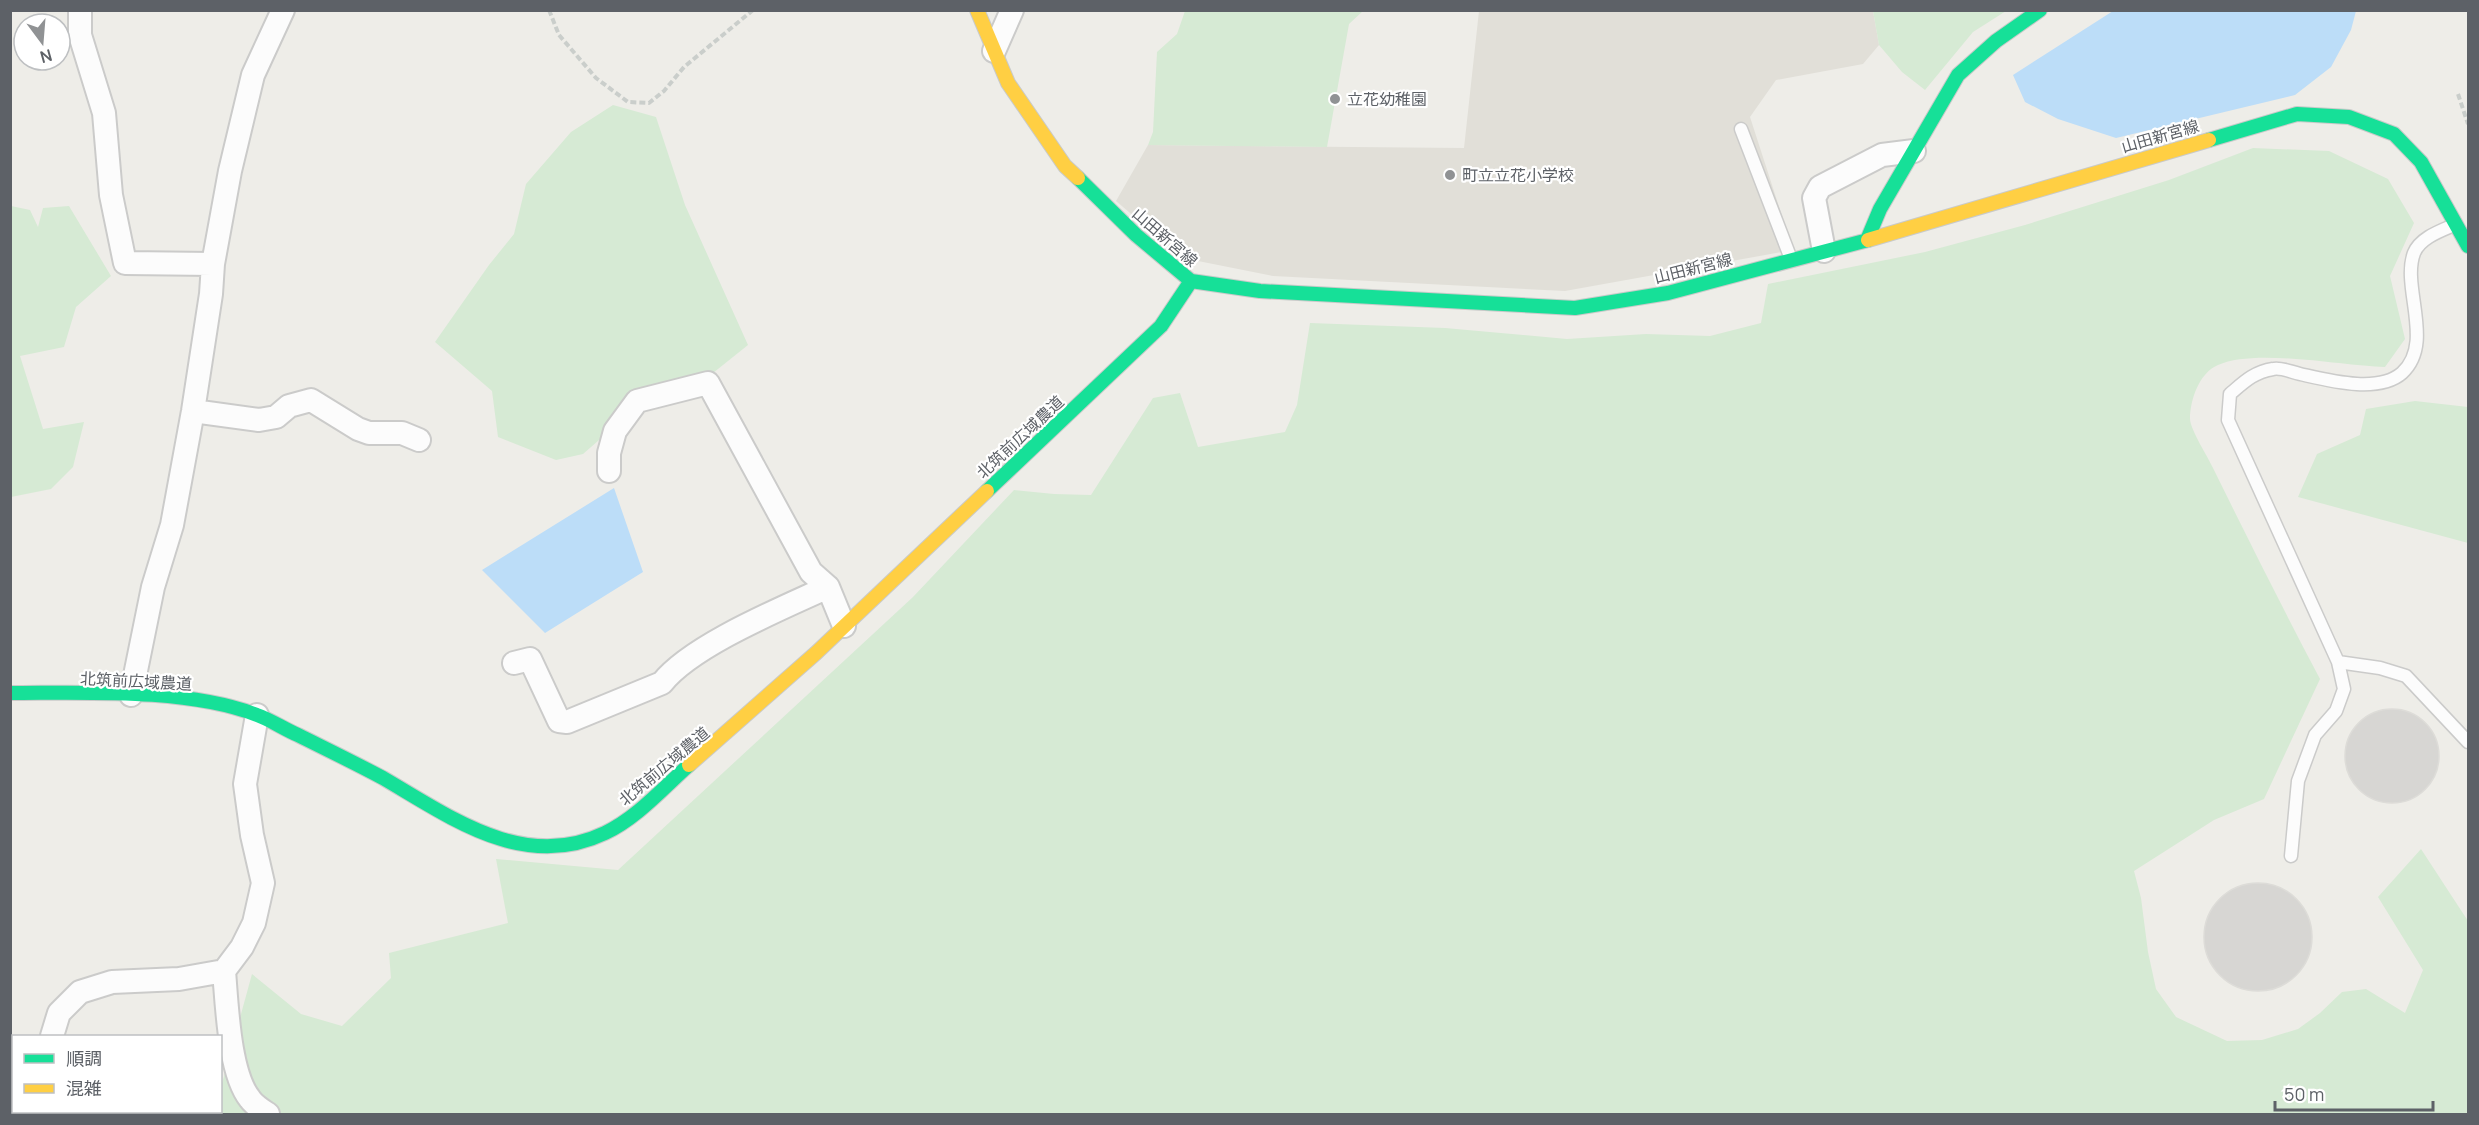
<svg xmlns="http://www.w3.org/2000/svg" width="2479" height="1125" font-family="Manrope,'Noto Sans JP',sans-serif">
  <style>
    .education { fill: #e1dfd8 }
    .green { fill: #d6ead4 }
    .water { fill: #bcddf8 }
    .building { fill: #d7d6d3; stroke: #dddcd8; stroke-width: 1.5 }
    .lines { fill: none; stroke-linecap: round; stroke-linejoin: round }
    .lane-casing { stroke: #cbcbca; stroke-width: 15 }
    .street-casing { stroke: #cbcbca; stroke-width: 26 }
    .fast-casing { stroke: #c9cac9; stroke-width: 16 }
    .slow-casing { stroke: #c9cac9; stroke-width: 16 }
    .path { stroke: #cacecb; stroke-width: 4; stroke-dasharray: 6 3; stroke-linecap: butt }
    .lane { stroke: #fcfcfc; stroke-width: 12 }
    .street { stroke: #fcfcfc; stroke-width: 22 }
    .fast { stroke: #16e098; stroke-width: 14 }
    .slow { stroke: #ffcf43; stroke-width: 14 }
    .poi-dot { fill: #909294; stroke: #fff; stroke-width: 2 }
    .labels { text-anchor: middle; stroke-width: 4.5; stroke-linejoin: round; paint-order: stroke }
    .poi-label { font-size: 16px; fill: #5d6167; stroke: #fff; text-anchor: start }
    .street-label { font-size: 16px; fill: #5d6167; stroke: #fff }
  </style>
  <rect width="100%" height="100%" fill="#eeede8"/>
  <!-- education -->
  <path class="education" d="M1479,11H1873L1879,45L1863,64L1776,80L1750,117L1793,250L1565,291L1273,276L1183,258L1116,201L1148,145L1464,148Z"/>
  <!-- green -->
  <path class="green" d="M1185,11H1363L1349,24L1327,147L1148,145L1153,132L1157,52L1177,34Z
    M1873,11H2006L1973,32L1925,90L1902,72L1879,45Z
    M613,105L656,117L685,205L748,345L693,389L637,407L583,454L556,460L498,437L492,391L435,342L489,265L514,234L526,184L571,132Z
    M2253,148L2329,151L2388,179L2414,223L2390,276L2405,339L2385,367C2340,366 2256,348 2218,365C2199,373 2190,400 2190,419C2190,429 2208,457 2213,468C2248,539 2283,609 2320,679L2264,799L2214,820L2134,871L2141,898L2148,952L2156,989L2176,1017L2227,1041L2262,1040L2298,1029L2320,1013L2342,992L2366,989L2405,1013L2423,970L2378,897L2421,849L2468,921V1114H77L76,1112H220L221,1087L252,974L301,1014L342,1026L391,978L389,953L508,923L496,859L618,870L913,597L1014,490L1054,494L1091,495L1153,398L1180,393L1198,447L1285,432L1297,405L1310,323L1445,328L1567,339L1646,334L1710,336L1761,323L1768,284L1925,252L2025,225L2169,180Z
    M11,206L30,210L38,227L43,208L69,206L111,276L76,307L64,347L20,356L43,429L84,422L73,467L51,489L11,497Z
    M2415,401L2468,407V543L2298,497L2317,454L2360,435L2366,409Z"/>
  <!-- water -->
  <path class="water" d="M2113,11V10L2356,11L2351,30L2331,67L2295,95L2116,138L2058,119L2025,102L2013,75Z
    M614,488L643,572L545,633L482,570Z"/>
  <!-- building -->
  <path class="building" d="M2345 756a47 47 0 1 1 94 0a47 47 0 1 1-94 0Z
    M2204 937a54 54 0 1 1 108 0a54 54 0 1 1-108 0Z"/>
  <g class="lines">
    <defs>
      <path id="lane" d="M1741,129L1791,259
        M2338,662L2380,668L2406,676L2468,742
        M2291,856L2298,781L2315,735L2336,711L2344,689L2338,662L2228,420L2230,394C2244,382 2254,372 2273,369C2281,367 2291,372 2300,374C2327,380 2378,394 2402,373C2435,343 2401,287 2414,253C2420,238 2440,231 2454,225"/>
      <path id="street" d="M80,10V35L104,113L111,195L125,263L213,264
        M994,51L1012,10
        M1824,251L1814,198L1820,187L1882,155L1914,151
        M193,411L259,420L276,417L289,406L311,400L358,429L369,433H402L419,440
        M609,471V453L615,431L637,401L708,383L811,572L828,587L844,626
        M514,663L530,659L559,721L567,722L662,683C692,645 783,608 828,587
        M131,695L153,587L172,525L193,411L211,294L213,264L230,171L253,75L283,10
        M224,971C227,1005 229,1073 250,1099C254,1105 262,1110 268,1114
        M52,1036L59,1013L80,992L112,982L179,979L224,971L242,947L254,923L263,883L252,835L245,784L257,715
        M57,1112V1114"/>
      <path id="fast" d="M2209,140L2297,114L2349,117L2394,134L2421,162L2468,246
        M1078,178L1136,235L1191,281L1260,291L1575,308L1668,293L1868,240
        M1867,240L1880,209L1958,75L1996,41L2040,10
        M987,491L1161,326L1191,281
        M10,693C84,693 188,688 257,715C271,720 284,729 298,735C326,749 355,763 383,778C450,817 524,872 605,833C637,818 663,788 689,765"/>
      <path id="slow" d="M977,10L1008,83L1065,166L1078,178
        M1868,240L2209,140
        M689,765L816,653L987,491"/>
    </defs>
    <!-- lane casing -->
    <use href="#lane" class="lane-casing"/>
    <!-- street casing -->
    <use href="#street" class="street-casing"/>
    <!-- fast casing -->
    <use href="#fast" class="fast-casing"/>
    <!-- slow casing -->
    <use href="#slow" class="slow-casing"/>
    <!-- path -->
    <path class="path" d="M549,10L559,35L596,78L628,102L649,103L664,91L684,67L753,10
      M2458,94L2468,124"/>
    <!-- lane -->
    <use href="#lane" class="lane"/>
    <!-- street -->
    <use href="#street" class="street"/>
    <!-- fast -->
    <use href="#fast" class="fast"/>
    <!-- slow -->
    <use href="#slow" class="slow"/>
  </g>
  <!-- markers -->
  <g class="poi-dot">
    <circle cx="1335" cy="99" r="6"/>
    <circle cx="1450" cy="175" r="6"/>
  </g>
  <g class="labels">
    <!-- poi labels -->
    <g class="poi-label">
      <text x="1347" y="105">立花幼稚園</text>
      <text x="1462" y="181">町立立花小学校</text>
    </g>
    <!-- street labels -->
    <g class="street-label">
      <text transform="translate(2160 136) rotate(-16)" y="6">山田新宮線</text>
      <text transform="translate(1165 237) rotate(41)" y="6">山田新宮線</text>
      <text transform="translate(1693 268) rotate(-14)" y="6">山田新宮線</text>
      <text transform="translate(1020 437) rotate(-43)" y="6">北筑前広域農道</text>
      <text transform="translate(136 681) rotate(3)" y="6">北筑前広域農道</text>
      <text transform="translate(664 766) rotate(-40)" y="6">北筑前広域農道</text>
    </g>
  </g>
  <!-- border -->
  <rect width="2479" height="1125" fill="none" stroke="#5d6167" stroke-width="24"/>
  <!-- legend -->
  <rect x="12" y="1035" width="210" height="78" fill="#ffffff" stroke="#bec0c2" stroke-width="1.5"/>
  <rect x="24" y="1054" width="30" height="9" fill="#16e098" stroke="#bec0c2" stroke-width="1.5"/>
  <text x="66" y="1065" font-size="18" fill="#5d6167">順調</text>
  <rect x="24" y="1084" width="30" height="9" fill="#ffcf43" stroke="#bec0c2" stroke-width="1.5"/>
  <text x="66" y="1095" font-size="18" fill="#5d6167">混雑</text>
  <!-- north arrow -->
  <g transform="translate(42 42) rotate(164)"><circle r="28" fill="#ffffff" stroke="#bec0c2" stroke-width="1.5"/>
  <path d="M0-4.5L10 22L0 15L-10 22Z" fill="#909294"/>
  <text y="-9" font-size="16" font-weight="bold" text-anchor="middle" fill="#5d6167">N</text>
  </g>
  <!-- scale -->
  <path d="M2275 1101v9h158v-9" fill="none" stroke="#5d6167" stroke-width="3"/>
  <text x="2284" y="1101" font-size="18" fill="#5d6167" stroke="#ffffff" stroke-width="4.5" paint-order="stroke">50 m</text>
</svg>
